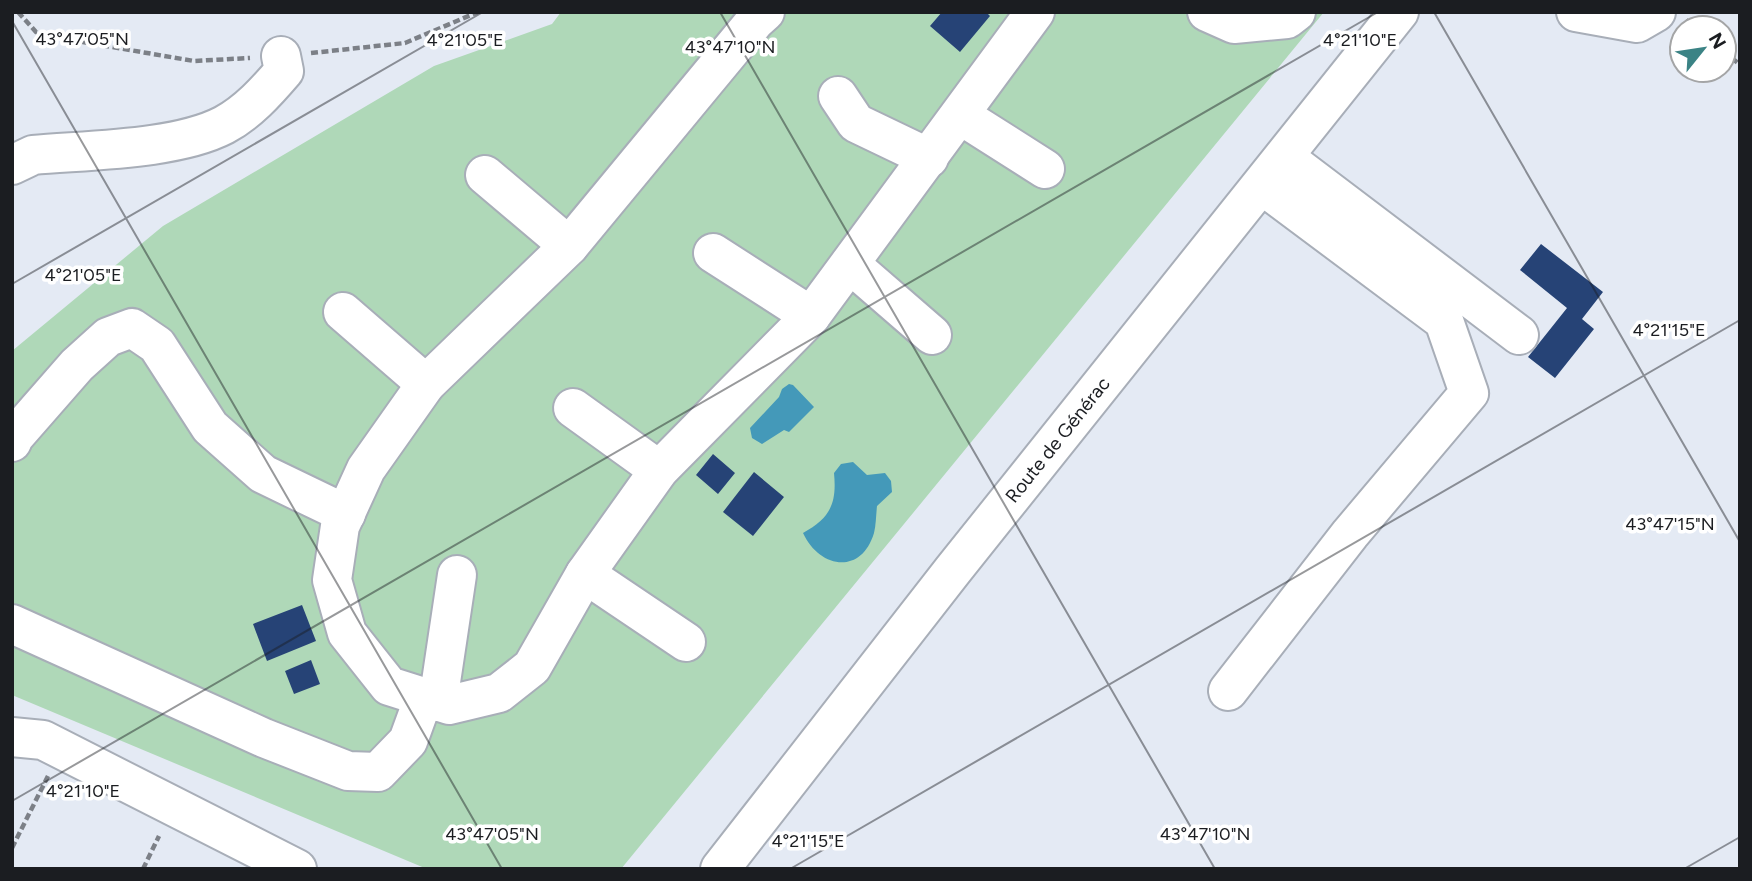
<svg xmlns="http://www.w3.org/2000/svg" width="1752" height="881" font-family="Figtree,sans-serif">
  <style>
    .green { fill: #afd8b8 }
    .water { fill: #4499b9 }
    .building { fill: #264376 }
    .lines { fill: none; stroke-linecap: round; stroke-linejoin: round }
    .minor-casing { stroke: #a8aeb8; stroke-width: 42 }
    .path { stroke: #7c8087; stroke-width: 4.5; stroke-dasharray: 7 3.5; stroke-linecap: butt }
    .minor { stroke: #fff; stroke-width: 38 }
    .ticks { fill: none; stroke: #1b1d21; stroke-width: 2; stroke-opacity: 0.45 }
    .labels { text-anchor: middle; stroke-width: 7; stroke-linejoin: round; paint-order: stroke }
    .street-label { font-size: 19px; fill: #1b1d21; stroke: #fff }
    .ticks-label { font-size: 18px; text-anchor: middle; fill: #1b1d21; stroke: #fff; stroke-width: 7; stroke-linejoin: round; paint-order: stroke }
  </style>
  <rect width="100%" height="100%" fill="#e4eaf4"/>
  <!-- green -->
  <path class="green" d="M561,12H1324L621,869H427L12,695V351L163,226L434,66L552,24Z"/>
  <!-- water -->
  <path class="water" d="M789,384L793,385L814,407L789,432L784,430L762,444L752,438L750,428L779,397L782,389Z
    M853,462L867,475L885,473L891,481L892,492L877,506C876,515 876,525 874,533C861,576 819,568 803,533C830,518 837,504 834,473L841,464Z"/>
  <!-- building -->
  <path class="building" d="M942,12H986L990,16L960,52L930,26Z
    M1541,244L1603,292L1582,319L1594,329L1555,378L1528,357L1567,308L1520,270Z
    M713,454L735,473L718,494L696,475Z
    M754,472L784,497L753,536L723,512Z
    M302,605L316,641L267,661L253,624Z
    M311,660L320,684L294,694L285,671Z"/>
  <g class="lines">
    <defs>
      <g id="minor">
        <path d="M765,12L755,21L569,246L426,384L366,469L340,526L332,580L347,633L389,686L449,705L499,693L532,667L585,574L659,470L811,316L1035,12"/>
        <path d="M1207,12L1234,24L1287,19L1296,12"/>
        <path d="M1576,12L1637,23L1656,12"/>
        <path d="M838,96L856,123L929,158"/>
        <path d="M960,115L1045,169"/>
        <path d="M1284,157L1519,335"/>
        <path d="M12,165L33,155C88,150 176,150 224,125C248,112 266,92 284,71L281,56"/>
        <path d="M485,175L569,246"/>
        <path d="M713,253L811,316"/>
        <path d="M850,264L932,335"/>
        <path d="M343,312L426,384"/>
        <path d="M573,408L659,470"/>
        <path d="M12,442L14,437L77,365L108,337L132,328L157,345L210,427L263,474L346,514"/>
        <path d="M585,574L686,642"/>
        <path d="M12,624L264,738L348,771L378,772L408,741L424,697"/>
        <path d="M1228,691L1350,534L1469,393L1444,321L1262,185"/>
        <path d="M438,702L457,575"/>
        <path d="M12,737L43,740L297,869"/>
        <path id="s1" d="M720,869L953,570L1399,12"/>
      </g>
    </defs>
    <!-- minor casing -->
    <use href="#minor" class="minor-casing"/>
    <!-- path -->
    <path class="path" d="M18,12L36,32L65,39L194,61L250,58
      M1686,20L1696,28
      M1724,51L1740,65
      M311,53L405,43L478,12
      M12,848L48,776
      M143,869L159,836"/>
    <!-- minor -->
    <use href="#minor" class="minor"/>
  </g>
  <!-- ticks -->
  <path class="ticks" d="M720,12L1215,869M1434,12L1740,542M12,21L502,869M12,284L483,12M12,801L1378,12M790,869L1740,320M1684,869L1740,837"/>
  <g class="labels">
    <!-- street labels -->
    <g class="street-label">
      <text dy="7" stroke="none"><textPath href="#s1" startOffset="546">Route de Générac</textPath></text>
    </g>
  </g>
  <g class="ticks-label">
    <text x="82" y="45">43°47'05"N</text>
    <text x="465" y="46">4°21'05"E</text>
    <text x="1360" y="46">4°21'10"E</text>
    <text x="730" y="53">43°47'10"N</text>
    <text x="83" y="281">4°21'05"E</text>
    <text x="1669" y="336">4°21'15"E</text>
    <text x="1670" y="530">43°47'15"N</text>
    <text x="83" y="797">4°21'10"E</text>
    <text x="492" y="840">43°47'05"N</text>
    <text x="1205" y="840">43°47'10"N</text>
    <text x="808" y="847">4°21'15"E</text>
  </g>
  <!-- border -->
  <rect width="1752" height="881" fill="none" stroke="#1b1d21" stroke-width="28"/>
  <!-- north arrow -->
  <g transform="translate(1703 49) rotate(60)"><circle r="33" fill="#ffffff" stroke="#a4a5a6" stroke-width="2"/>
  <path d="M0-5L12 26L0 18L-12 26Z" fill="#3b8385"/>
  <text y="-10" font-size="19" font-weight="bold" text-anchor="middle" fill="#1b1d21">N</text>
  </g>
</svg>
